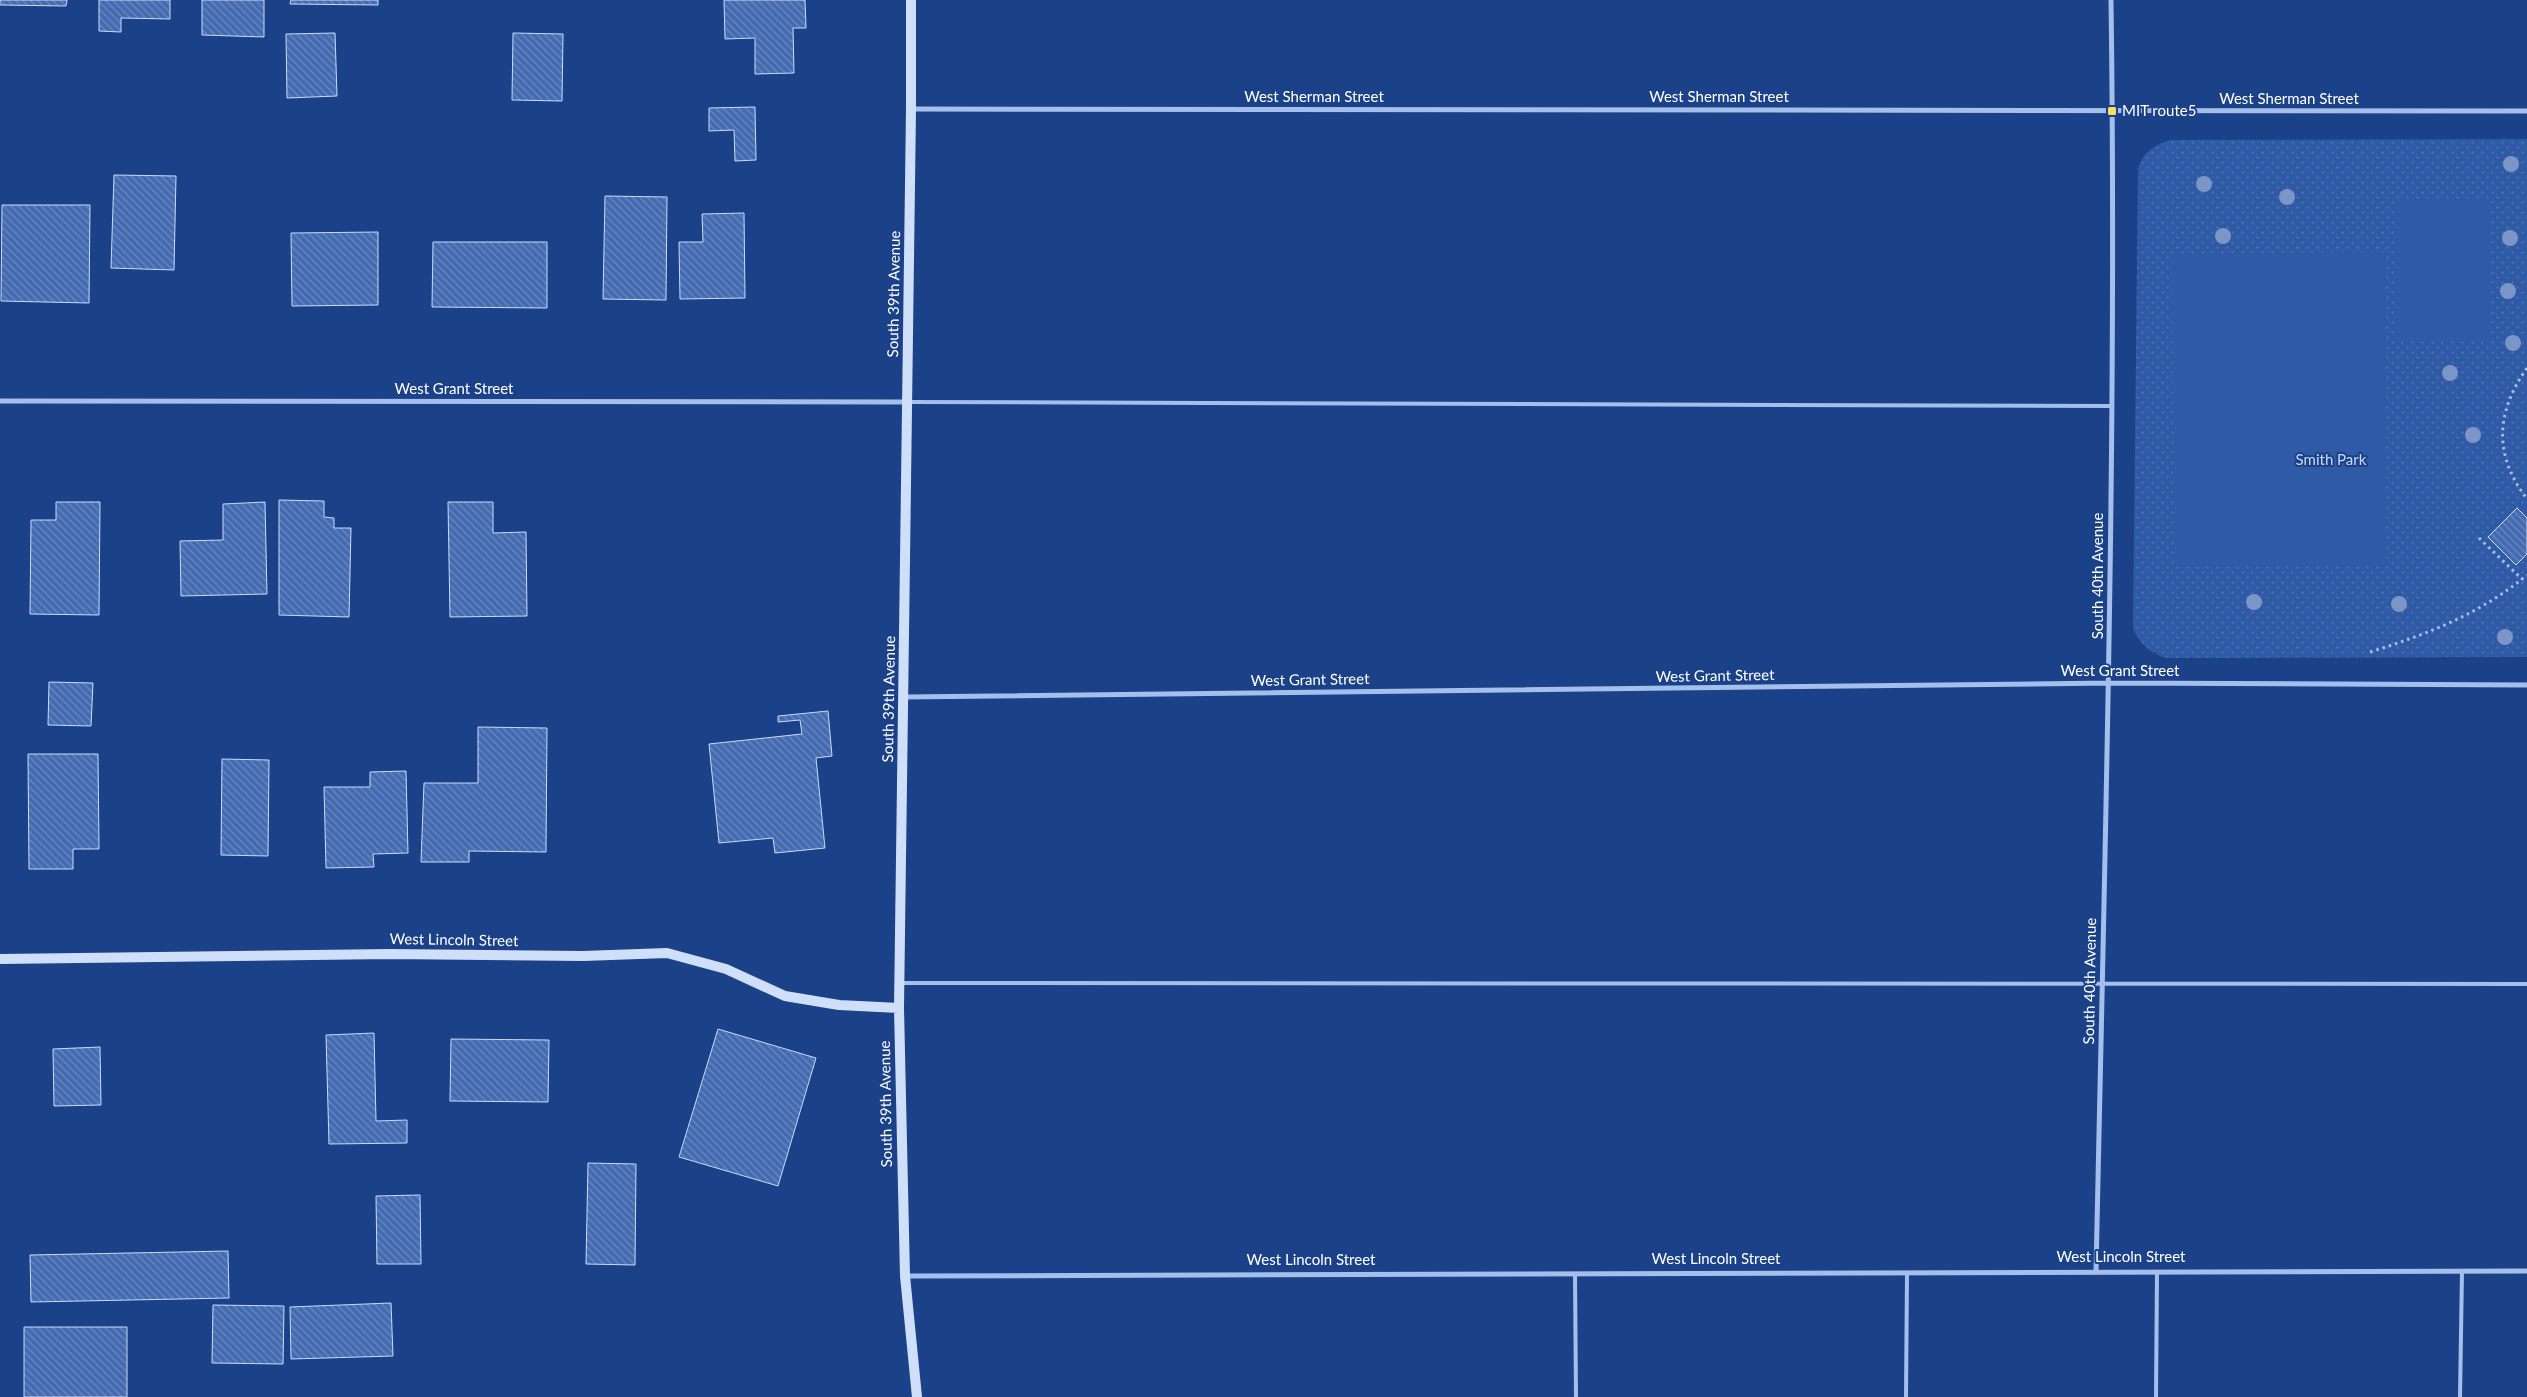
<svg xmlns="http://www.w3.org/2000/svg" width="2527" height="1397" font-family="Lato,sans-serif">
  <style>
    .grass { fill: url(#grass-dots) }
    .garden { fill: #2e5aa6 }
    .building { fill: url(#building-back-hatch); stroke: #c9dbf9 }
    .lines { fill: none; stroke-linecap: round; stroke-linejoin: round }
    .path { stroke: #a4bfec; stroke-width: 3; stroke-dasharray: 2.5 4; stroke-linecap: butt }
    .lane { stroke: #a4bfec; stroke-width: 4 }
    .street { stroke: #a4bfec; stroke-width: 5 }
    .secondary { stroke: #d0dff9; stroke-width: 10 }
    .tree { fill: #7b96c6 }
    .poi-dot { fill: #fedd60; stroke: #1b4288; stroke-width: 2 }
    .labels { text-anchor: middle; stroke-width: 4; stroke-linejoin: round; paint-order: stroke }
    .street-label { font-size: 15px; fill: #fff; stroke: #1b4288 }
    .poi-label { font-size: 15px; fill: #fff; stroke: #1b4288; text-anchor: start }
    .park-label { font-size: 15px; fill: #c9dbf9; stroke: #1b4288 }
  </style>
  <defs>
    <pattern id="grass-dots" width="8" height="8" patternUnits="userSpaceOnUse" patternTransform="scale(1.25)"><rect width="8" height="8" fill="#2e5aa6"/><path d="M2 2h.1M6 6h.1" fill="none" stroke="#4d73b3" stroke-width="1.8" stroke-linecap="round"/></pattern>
    <pattern id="building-back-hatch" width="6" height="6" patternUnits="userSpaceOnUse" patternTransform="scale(1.25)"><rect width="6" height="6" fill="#446bb1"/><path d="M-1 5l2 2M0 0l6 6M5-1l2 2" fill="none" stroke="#6989c1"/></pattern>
  </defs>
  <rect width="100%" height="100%" fill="#1b4288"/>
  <!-- grass -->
  <path class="grass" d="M2527,139V657L2165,658C2148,651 2141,645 2133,629L2138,169C2143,151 2154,146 2170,140Z"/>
  <!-- garden -->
  <path class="garden" d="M2397,201H2489V342H2397Z
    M2384,252L2386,566L2174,567L2172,254Z"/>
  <!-- building -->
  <path class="building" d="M0,0H67L66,6L0,5Z
    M99,0H170V19L121,18V32L99,31Z
    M202,0H264V37L202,35Z
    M291,0H378V5L290,4Z
    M724,0H805L806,28H793L794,73L755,74V38L725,39Z
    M335,33L337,96L287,98L286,34Z
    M513,33L563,34L562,101L512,100Z
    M755,107L756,160L735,161L734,130L709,131V108Z
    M114,175L176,176L174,270L111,268Z
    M605,196L667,197L666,300L603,299Z
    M2,205H90L89,303L1,301Z
    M744,213L745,298L680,299L679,242H703L702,214Z
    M378,232V305L292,306L291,233Z
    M433,242H547V308L432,307Z
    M279,500L324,501V517L334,518V528H351L349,617L279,615Z
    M56,502H100L99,615L30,614L31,520H56Z
    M265,502L267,594L181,596L180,541L223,540V504Z
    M448,502H493V533L526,532L527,616L450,617Z
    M2517,508L2527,518V554L2516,565L2488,537Z
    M49,682L93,683L91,726L48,725Z
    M828,711L832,756L816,758L825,848L775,853L773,838L719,843L709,744L802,734L800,720L778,722V716Z
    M478,727L547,728L546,852L469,851V862H421L424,783H478Z
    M28,754H98L99,849H73V869H29Z
    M222,759L269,760L268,856L221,855Z
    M406,771L408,853L373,854L374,867L326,868L324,787H370V772Z
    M718,1029L816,1058L778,1186L679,1157Z
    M374,1033L376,1121L407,1120V1143L329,1144L326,1035Z
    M451,1039L549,1040L548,1102L450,1101Z
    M100,1047L101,1105L54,1106L53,1049Z
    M588,1163L636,1164L635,1265L586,1264Z
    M420,1195L421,1264H377L376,1196Z
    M228,1251L229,1298L31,1302L30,1255Z
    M391,1303L393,1356L291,1359L290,1307Z
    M213,1305L284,1306L283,1364L212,1363Z
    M24,1327H127V1397H24Z"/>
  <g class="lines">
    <!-- path -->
    <path class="path" d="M2527,368C2495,413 2494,456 2527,499
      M2479,538L2522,579
      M2370,652C2428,634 2480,614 2527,575"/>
    <!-- lane -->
    <path class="lane" d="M908,402L2111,406
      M900,983L2527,984
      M1575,1274L1576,1397
      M1906,1397L1907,1273
      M2156,1397L2157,1272
      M2460,1397L2462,1271"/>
    <!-- street -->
    <path class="street" d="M911,109L2527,111
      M0,401L907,402
      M904,697L2110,683L2527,685
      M2096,1272C2105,848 2117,424 2111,0
      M905,1276L2527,1271"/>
    <!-- secondary -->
    <path class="secondary" d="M911,0V109L899,1008L905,1276L917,1397
      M0,959L390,954L583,956L667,953L726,969L785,996L839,1005L899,1008"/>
  </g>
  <!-- trees -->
  <g class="tree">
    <circle cx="2511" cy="164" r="8"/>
    <circle cx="2204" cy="184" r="8"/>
    <circle cx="2287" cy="197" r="8"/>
    <circle cx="2223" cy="236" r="8"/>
    <circle cx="2510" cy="238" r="8"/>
    <circle cx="2508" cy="291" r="8"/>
    <circle cx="2513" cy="343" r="8"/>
    <circle cx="2450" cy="373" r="8"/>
    <circle cx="2473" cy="435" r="8"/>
    <circle cx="2254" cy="602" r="8"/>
    <circle cx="2399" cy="604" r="8"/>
    <circle cx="2505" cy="637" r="8"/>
  </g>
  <!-- markers -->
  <rect class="poi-dot" x="2107" y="106" width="10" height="10" rx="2.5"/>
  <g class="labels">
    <!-- street labels -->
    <g class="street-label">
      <text x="1314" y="102">West Sherman Street</text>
      <text x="1719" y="102">West Sherman Street</text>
      <text x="2289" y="104">West Sherman Street</text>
      <text transform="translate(894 294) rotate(-89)" y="5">South 39th Avenue</text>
      <text x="454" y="394">West Grant Street</text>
      <text transform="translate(2098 576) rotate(-90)" y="5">South 40th Avenue</text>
      <text x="2120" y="676">West Grant Street</text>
      <text transform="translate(1715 676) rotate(-1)" y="5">West Grant Street</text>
      <text transform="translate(1310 680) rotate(-1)" y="5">West Grant Street</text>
      <text transform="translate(889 699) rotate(-89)" y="5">South 39th Avenue</text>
      <text transform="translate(454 940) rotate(1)" y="5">West Lincoln Street</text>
      <text transform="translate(2090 981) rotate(-89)" y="5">South 40th Avenue</text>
      <text transform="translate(886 1104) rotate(-91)" y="5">South 39th Avenue</text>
      <text x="2121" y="1262">West Lincoln Street</text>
      <text x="1716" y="1264">West Lincoln Street</text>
      <text x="1311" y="1265">West Lincoln Street</text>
    </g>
    <!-- poi labels -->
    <g class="poi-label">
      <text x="2122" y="116">MIT route5</text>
    </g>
    <!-- park labels -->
    <g class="park-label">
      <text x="2331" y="465">Smith Park</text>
    </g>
  </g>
</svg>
